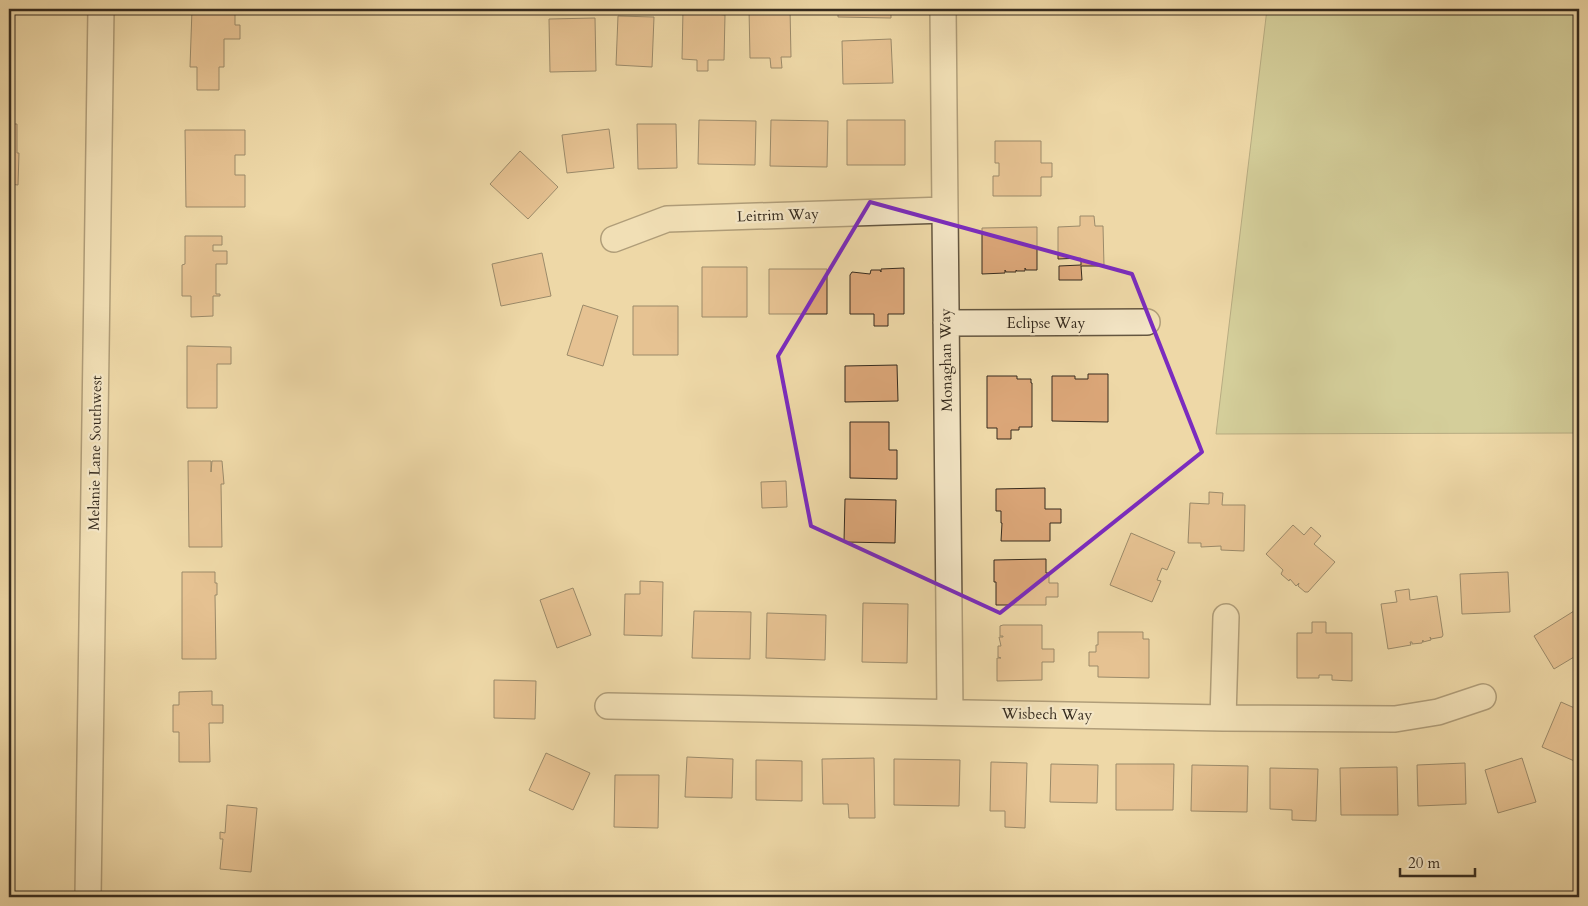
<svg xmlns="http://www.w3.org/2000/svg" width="1588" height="906" font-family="Cardo,serif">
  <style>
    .green { fill: #b4c08b; stroke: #757654 }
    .building { fill: #dca779; stroke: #362b1e }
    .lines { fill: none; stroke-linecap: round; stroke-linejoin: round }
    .minor-casing { stroke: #645640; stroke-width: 28 }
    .minor { stroke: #f4e6c6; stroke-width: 25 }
    .marked { fill: none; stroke: #7b2cbf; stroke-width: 4; stroke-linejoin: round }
    .labels { text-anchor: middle; stroke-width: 4.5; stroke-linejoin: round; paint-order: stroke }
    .street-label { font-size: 15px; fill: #362b1e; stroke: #f4e6c6 }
  </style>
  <rect width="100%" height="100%" fill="#eed8a7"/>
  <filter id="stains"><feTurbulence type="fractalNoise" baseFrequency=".004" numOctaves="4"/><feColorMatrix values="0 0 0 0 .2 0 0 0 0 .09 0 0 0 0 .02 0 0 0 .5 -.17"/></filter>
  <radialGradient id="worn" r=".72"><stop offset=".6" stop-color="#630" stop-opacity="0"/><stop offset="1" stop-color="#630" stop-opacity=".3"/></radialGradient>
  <!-- green -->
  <path class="green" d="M1267,9H1579V433L1216,434Z"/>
  <!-- building -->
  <path class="building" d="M9,9H14V61H9Z
    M192,9H235V25H240V39H224V67H219V90H197V67H190Z
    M749,9H790L791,57H781L782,68H771L770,58H750Z
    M838,9H891V18L838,17Z
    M683,10H707V13L725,15L724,60H708V71H697V60L682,59Z
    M618,16L654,17L652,67L616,65Z
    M595,18L596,71L550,72L549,19Z
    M891,39L893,83L843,84L842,41Z
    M9,102H13V124H17V153H19L18,185L9,184Z
    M699,120L756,121L755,165L698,164Z
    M771,120L828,121L827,167L770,166Z
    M847,120H905V165H847Z
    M637,124H676L677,168L638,169Z
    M609,129L614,168L567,173L562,135Z
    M185,130H245V155H235V175H245V207H186Z
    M995,141H1041V163H1052V177H1041V196H993V176H999V163H995Z
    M520,151L558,187L528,219L490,184Z
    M1080,216H1094L1095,226H1103L1104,266H1081L1082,280H1059V266L1081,265V258L1058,259V227L1080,226Z
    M9,218H10L9,268H12L11,298H9Z
    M1037,227V270H1026L1025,268V271H1017L1016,270V272H1006L1005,270V273L982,274V228Z
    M185,236H222V245H213V251H227V264H216V294H220V296H213V316L191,317V296H182V265L185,264Z
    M542,253L551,296L501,306L492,264Z
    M702,267H747V317H702Z
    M904,268V314H888V326H874V314H850V275L852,272L870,274L871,270H880L881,272V269Z
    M769,269H827V314H769Z
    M583,305L618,316L603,366L567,355Z
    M633,306H678V355H633Z
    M187,346L231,347V364H217V408H187Z
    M9,360H12L11,391H9Z
    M897,365L898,401L845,402V366Z
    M1088,374H1108V422L1052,421V376H1075V379H1088Z
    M987,376H1017V379H1031V383H1032V427H1019V430H1011V439H997V428H987Z
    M850,422H889V450H897V479L850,478Z
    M188,461H211V472L212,461H222L224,484H221L222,547H189Z
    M786,481L787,507L762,508L761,482Z
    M1045,488V509H1061V523H1050V541H1001L1002,523H1001V511H996V489Z
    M1209,492L1223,493L1222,505H1245L1244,551L1221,550V546L1201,547V543H1188L1190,503L1209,504Z
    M845,499L896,500L895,543L844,542Z
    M1293,525L1304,535L1311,527L1321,536L1314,544L1335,562L1308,592H1305L1298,586L1299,583L1296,586L1290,579L1289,581L1281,574L1283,570L1266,554Z
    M1131,533L1175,552L1167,570L1162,568L1157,580L1161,581L1152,602L1110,585Z
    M1046,559V573H1049V583H1058V597H1046V605H996V582H994V560Z
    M182,572H215V583H217V595H215L216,659H182Z
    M1508,572L1510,612L1462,614L1460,574Z
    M640,581L663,582L662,636L624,635L625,594H640Z
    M573,588L591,635L557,648L540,600Z
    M1409,589L1410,600L1437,596L1443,635L1442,637L1431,639L1430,637L1431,640L1423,642V640L1422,643L1412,644V642H1410L1411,645L1388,649L1381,604L1397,602L1395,591Z
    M863,603L908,604L907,663L862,662Z
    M694,611L751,612L750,659L692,658Z
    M1574,611L1579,620V654L1554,669L1534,636Z
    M767,613L826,615L825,660L766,658Z
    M1312,622H1326V633H1352V681L1332,680V675H1319V678H1297V633H1312Z
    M1003,625H1042V649H1054V662H1042V680L997,681V658H1001L998,657V646H1001L999,637H1003V636H1000V626Z
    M1098,632H1143V639H1149V678L1098,677V666H1089V652H1096V645H1098Z
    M494,680L536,681L535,719L494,718Z
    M212,691V705H223V723H209L210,762H179V732H173V705H179V692Z
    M1561,702L1579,710V763L1542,747Z
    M546,753L590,773L573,810L529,790Z
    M687,757L733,759L732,798L685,797Z
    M874,758L875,818H849L848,804H823L822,759Z
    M1522,758L1536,802L1498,813L1485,770Z
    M894,759L960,760L959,806L894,805Z
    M756,760L802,761V801L756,800Z
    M991,762L1027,763L1025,828L1005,827V811H990Z
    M1465,763L1466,804L1418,806L1417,765Z
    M1051,764L1098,765L1097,803L1050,802Z
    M1116,764H1174L1173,810H1116Z
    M1192,765L1248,766L1247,812L1191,811Z
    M1397,767L1398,815H1341L1340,768Z
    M1270,768L1318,769L1316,821L1292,820V810L1270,809Z
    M615,775H659L658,828L614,827Z
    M227,805L257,808L251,872L220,869L223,839H220V832L225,833Z"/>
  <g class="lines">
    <defs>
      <path id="minor" d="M943,9L950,712
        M614,239L667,219L945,210
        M946,323L1147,322
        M608,706L1223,718L1395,719L1438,712L1483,697
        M1223,718L1226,617
        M88,897L101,9"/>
    </defs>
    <!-- minor casing -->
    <use href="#minor" class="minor-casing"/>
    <!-- minor -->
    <use href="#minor" class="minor"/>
  </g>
  <!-- marked area -->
  <path d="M0 0H1588V906H0ZM870,202L1132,274L1202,452L1000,613L811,526L778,356Z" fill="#eed8a7" fill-opacity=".55" fill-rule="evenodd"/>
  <path class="marked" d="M870,202L1132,274L1202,452L1000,613L811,526L778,356Z"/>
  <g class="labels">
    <!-- street labels -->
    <g class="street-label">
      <text transform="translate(778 215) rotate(-2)" y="5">Leitrim Way</text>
      <text x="1046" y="328">Eclipse Way</text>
      <text transform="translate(946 360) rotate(-91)" y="5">Monaghan Way</text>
      <text transform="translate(95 453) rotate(-89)" y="5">Melanie Lane Southwest</text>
      <text transform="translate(1047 714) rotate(1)" y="5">Wisbech Way</text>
    </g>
  </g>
  <!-- margin -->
  <rect width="1588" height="906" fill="none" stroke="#eed8a7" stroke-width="30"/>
  <rect x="10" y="10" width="1568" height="886" fill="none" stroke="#362b1e" stroke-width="2.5"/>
  <rect x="15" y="15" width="1558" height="876" fill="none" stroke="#362b1e"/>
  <!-- scale -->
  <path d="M1400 868v8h75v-8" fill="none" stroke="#362b1e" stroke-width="2.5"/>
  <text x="1408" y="868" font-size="15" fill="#362b1e" stroke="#f4e6c6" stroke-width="4" paint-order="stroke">20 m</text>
  <rect width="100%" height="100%" filter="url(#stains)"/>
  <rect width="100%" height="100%" fill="url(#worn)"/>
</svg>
